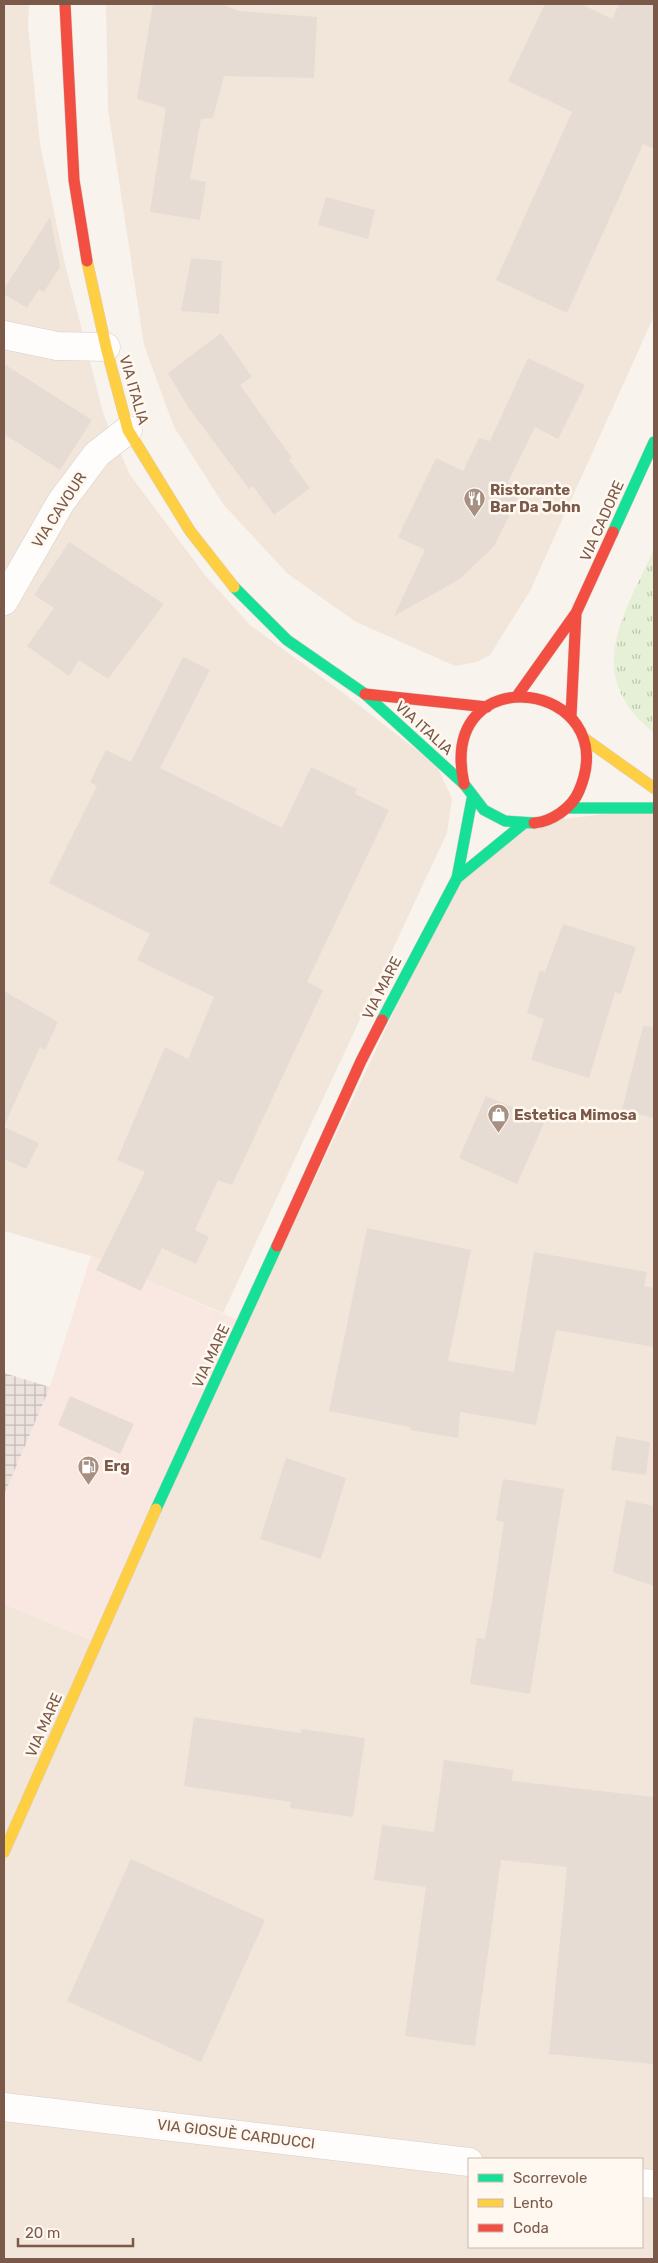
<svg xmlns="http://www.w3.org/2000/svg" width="658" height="2263" font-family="Rubik,sans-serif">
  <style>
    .residential { fill: #f2e6da; fill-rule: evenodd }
    .commercial { fill: #f9e8e1 }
    .industrial { fill: url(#industrial-grid) }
    .grass { fill: url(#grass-tufts) }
    .building { fill: #e6dcd4 }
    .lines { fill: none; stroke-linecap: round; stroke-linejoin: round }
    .street-casing { stroke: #d7cec8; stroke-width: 29 }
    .fast-casing { stroke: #d9cfc9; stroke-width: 12 }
    .slow-casing { stroke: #d9cfc9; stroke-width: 12 }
    .jam-casing { stroke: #d9cfc9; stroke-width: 12 }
    .street { stroke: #fefdfc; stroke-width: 28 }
    .fast { stroke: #16e098; stroke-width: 11 }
    .slow { stroke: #ffcf43; stroke-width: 11 }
    .jam { stroke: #f24e42; stroke-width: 11 }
    .labels { text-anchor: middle; stroke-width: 5; stroke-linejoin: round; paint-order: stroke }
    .street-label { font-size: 15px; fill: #7b5949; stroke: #fff8f0 }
    .poi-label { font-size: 15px; font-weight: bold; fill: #7b5949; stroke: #fff8f0; text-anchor: start }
  </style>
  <defs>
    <pattern id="industrial-grid" width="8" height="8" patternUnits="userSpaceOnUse" patternTransform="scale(1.25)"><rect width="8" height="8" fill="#ede3de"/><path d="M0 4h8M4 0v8" fill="none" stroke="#c5bbb6"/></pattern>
    <pattern id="grass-tufts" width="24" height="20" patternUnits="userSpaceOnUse" patternTransform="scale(1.25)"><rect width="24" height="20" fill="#e6f0d7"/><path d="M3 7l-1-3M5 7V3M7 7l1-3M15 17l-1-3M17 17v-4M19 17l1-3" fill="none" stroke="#bfc5b0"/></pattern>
  </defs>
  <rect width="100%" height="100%" fill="#f9f3ed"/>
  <!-- residential -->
  <path class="residential" d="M4,4H29L28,26L40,144L64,260L104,416L130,475L205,575L250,625L346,695L437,766L452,799L447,833L223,1313L91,1256L4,1231Z
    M106,4H654V316L530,591L490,655L477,662L455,666L356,622L288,574L223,504L174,427L144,345L108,109Z
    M654,808V2259H4V1604L96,1642L457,878L523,824ZM469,2159H642V2247H469Z"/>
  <!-- commercial -->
  <path class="commercial" d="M91,1256L242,1322L96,1642L4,1604V1495L50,1387Z"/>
  <!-- industrial -->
  <path class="industrial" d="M4,1373L50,1387L4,1495Z"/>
  <!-- grass -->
  <path class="grass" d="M654,549V733C582,675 623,617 654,549Z"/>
  <!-- building -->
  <path class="building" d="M153,4H222L239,11L317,17L314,78L224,76L213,118L201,119L190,179L206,182L200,220L150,212L166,108L137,99Z
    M545,4H581L612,19L619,4H654V149L643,144L567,313L496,280L572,112L508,81Z
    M326,197L375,210L368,239L318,225Z
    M50,217L60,267L44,292L39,289L27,308L4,294V289Z
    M191,258L222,261L219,314L181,311Z
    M221,333L252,377L240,385L292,458L289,460L310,488L274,515L253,486L249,489L188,407L168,373Z
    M528,358L585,385L558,439L535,427L508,482L522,490L494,546L460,579L394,616L425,550L398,537L436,458L463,471L479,438L490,441Z
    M4,364L92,420L60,470L4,434Z
    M69,542L164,604L108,679L79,660L69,676L27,646L54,608L34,595Z
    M183,657L210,670L160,768L282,828L311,767L357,789L355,794L389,810L307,982L323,990L232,1185L218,1180L195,1230L209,1237L196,1264L162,1248L141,1291L96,1270L145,1172L117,1160L165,1047L188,1059L214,997L137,960L150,934L49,883L97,786L90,782L106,750L131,762Z
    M563,924L636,947L621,994L615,992L589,1078L531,1060L544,1019L527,1013L540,970L545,972Z
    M4,991L58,1022L45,1050L40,1047L4,1126Z
    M643,1026L654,1027V1118L622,1110Z
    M486,1096L545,1121L517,1184L459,1158Z
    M4,1127L39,1143L26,1169L4,1159Z
    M367,1228L471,1250L448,1361L514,1372L534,1252L647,1272L644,1286L654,1288V1347L556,1330L536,1425L460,1412L458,1438L410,1430V1427L329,1411Z
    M70,1396L134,1424L120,1454L58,1425Z
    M616,1436L650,1442L646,1475L611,1470Z
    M286,1458L346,1478L321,1559L260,1539Z
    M503,1479L564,1489L530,1694L470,1684L477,1638L485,1639L492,1601L504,1522L496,1520Z
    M626,1500L654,1506V1586L613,1572Z
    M194,1717L301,1733V1729L365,1738L353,1817L290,1808L291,1802L184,1786Z
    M444,1760L513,1770L512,1781L654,1797L653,2064L549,2054L567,1867L501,1860L475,2046L405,2036L426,1887L374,1880L382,1825L434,1832Z
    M131,1859L265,1920L201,2062L67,2001Z"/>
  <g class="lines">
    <defs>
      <path id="street" d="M4,335L57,346L106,347
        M4,601L61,502L97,454L128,430
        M4,2107L469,2162
        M642,2183L654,2184"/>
      <path id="fast" d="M613,532L654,442
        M234,587L287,640L365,694L464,784L484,810L505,821L534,823
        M567,808H654
        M457,878L523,824
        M382,1020L457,878L472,799
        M156,1509L277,1246"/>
      <path id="slow" d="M87,261L106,347L128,430L190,531L234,587
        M585,739L654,788
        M4,1852L156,1509"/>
      <path id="jam" d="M65,4L74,180L87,261
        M365,694L487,707
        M517,696L576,613L613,532
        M571,716L576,613
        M464,784C436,654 626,681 579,791C572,808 551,822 534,823
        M277,1246L361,1061L382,1020"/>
    </defs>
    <!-- street casing -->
    <use href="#street" class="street-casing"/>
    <!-- fast casing -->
    <use href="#fast" class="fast-casing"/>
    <!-- slow casing -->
    <use href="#slow" class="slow-casing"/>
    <!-- jam casing -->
    <use href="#jam" class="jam-casing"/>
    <!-- street -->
    <use href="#street" class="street"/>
    <!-- fast -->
    <use href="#fast" class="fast"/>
    <!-- slow -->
    <use href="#slow" class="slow"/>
    <!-- jam -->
    <use href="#jam" class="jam"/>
  </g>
  <!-- icons -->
  <defs>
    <symbol id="restaurant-pin" viewBox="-11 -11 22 30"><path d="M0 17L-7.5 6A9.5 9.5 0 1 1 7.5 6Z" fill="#a78f82" stroke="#fff8f0"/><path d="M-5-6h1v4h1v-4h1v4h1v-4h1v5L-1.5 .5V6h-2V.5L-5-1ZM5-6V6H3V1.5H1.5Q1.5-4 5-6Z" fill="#fff"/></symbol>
    <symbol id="shop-pin" viewBox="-11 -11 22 30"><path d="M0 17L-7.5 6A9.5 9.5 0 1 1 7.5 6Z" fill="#a78f82" stroke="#fff8f0"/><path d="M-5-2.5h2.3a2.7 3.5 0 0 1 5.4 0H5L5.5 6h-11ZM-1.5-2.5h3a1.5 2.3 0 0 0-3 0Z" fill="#fff"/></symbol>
    <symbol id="fuel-pin" viewBox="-11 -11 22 30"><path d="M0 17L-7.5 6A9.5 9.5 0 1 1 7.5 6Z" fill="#a78f82" stroke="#fff8f0"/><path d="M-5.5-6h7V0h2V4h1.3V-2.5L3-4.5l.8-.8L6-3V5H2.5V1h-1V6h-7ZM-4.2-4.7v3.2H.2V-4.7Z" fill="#fff"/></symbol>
  </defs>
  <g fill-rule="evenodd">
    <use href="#restaurant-pin" x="462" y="486" width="25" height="34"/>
    <use href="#shop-pin" x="486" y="1102" width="25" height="34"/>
    <use href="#fuel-pin" x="76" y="1454" width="25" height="34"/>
  </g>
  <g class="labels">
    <!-- street labels -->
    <g class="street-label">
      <text transform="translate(134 390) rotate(74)" y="5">VIA ITALIA</text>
      <text transform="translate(59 510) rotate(-57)" y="5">VIA CAVOUR</text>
      <text transform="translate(602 521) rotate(-66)" y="5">VIA CADORE</text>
      <text transform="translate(424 728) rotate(42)" y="5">VIA ITALIA</text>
      <text transform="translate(382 988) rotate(-63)" y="5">VIA MARE</text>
      <text transform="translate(211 1356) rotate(-65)" y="5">VIA MARE</text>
      <text transform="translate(44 1725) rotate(-66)" y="5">VIA MARE</text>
      <text transform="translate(236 2134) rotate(7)" y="5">VIA GIOSUÈ CARDUCCI</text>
    </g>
    <!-- poi labels -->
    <g class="poi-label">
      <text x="490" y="495">Ristorante<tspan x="490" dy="17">Bar Da John</tspan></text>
      <text x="514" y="1120">Estetica Mimosa</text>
      <text x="104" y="1471">Erg</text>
    </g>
  </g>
  <!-- border -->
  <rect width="658" height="2263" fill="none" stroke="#7b5949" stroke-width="10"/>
  <!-- legend -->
  <rect x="468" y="2158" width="175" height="90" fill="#fff8f0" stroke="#cab8ad"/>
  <rect x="478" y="2174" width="25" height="8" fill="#16e098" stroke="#cab8ad"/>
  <text x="513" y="2183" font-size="15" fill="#7b5949">Scorrevole</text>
  <rect x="478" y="2199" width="25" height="8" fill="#ffcf43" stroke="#cab8ad"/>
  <text x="513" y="2208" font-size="15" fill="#7b5949">Lento</text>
  <rect x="478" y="2224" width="25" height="8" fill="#f24e42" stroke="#cab8ad"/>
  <text x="513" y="2233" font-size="15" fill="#7b5949">Coda</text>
  <!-- scale -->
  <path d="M18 2238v8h115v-8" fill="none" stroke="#7b5949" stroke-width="2.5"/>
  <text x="25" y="2238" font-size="15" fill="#7b5949" stroke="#fff8f0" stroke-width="4" paint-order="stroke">20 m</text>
</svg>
